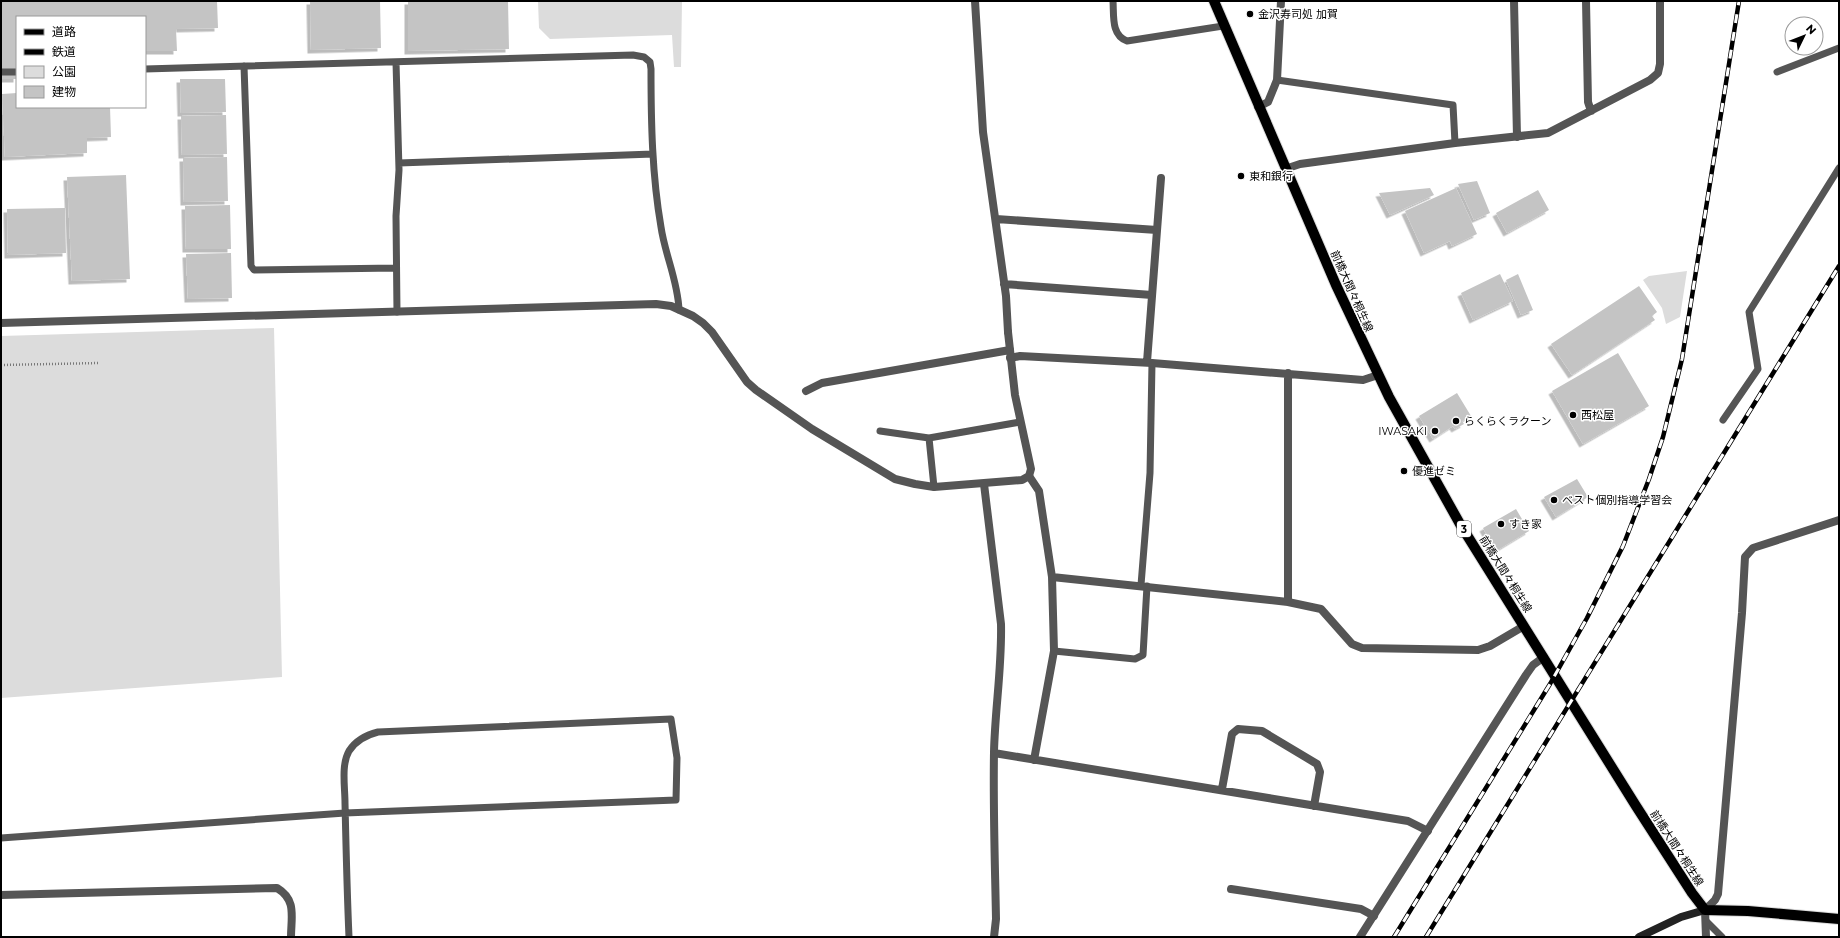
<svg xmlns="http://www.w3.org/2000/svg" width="1840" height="938" font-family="Montserrat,'Noto Sans JP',sans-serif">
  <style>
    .green { fill: #dcdcdc }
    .building { fill: #c4c4c4; filter: url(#shadow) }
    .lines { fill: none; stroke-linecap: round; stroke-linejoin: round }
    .primary-casing { stroke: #dbdbdb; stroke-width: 12 }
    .path { stroke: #777; stroke-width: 2.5; stroke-dasharray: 1 2; stroke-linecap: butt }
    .service { stroke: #555; stroke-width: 7 }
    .minor { stroke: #555; stroke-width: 8 }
    .tertiary { stroke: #555; stroke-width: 8 }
    .secondary { stroke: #222; stroke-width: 8 }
    .primary { stroke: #000; stroke-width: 10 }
    .rail-casing { stroke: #000; stroke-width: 4.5 }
    .rail { stroke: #fff; stroke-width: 3; stroke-dasharray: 9; stroke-linecap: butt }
    .poi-dot { fill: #000; stroke: #fff; stroke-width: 1.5 }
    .labels { text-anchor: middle; stroke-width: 3; stroke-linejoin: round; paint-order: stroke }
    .shield { fill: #fff; stroke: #4c4c4c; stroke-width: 1 }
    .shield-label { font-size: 10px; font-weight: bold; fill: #000 }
    .poi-label { font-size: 11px; fill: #000; stroke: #fff; text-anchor: start }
    .street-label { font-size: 11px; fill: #000; stroke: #fff }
  </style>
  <defs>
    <filter id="shadow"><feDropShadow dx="-3.5" dy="3.5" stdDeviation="0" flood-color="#0004"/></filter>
  </defs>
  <rect width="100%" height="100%" fill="#fff"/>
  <!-- green -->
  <path class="green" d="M538,1H682L681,67H674L672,35L550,39L539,28Z
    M1687,271L1680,317L1666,324L1662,308L1643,280L1649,276Z
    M274,328L282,677L1,698V336Z"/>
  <!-- building -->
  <path class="building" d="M1,1H217L218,28L176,29L177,51H145V17H17V79H1Z
    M310,1H380L381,48L311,50Z
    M408,1H508L509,49L408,51Z
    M180,79H225L226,112L181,113Z
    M17,93V107H110L111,137L87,138V153L5,157L2,94Z
    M226,115L227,154L182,155L181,116Z
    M227,157L228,201L184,202L183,158Z
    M126,175L130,279L72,281L67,177Z
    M1477,181L1490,213L1474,220L1458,184Z
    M1430,188L1434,195L1390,215L1379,193Z
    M1456,188L1477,234L1452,246L1450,241L1424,253L1405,211Z
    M1538,190L1549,210L1507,233L1496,213Z
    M230,205L231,249H186L185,206Z
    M65,208L66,253L8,255L7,209Z
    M231,253L232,298L188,299L186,254Z
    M1500,274L1513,301L1473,320L1461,293Z
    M1518,274L1533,310L1521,315L1506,280Z
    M1639,286L1657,312L1652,316L1655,320L1572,375L1551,344Z
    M1618,353L1649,406L1583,444L1552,391Z
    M1457,393L1471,416L1462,421L1464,424L1455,429L1453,426L1433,439L1419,416Z
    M1577,479L1588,497L1556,517L1544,497Z
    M1516,509L1529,531L1496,551L1483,528Z"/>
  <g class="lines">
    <defs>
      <path id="primary" d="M1214,1L1336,285L1389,397L1460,524L1636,806L1692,893L1705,910L1748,911L1839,919"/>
    </defs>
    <!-- primary casing -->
    <use href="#primary" class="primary-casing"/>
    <!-- path -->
    <path class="path" d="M1,365L100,363"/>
    <!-- service -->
    <path class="service" d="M1113,1C1114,16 1111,35 1127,41L1223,26
      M396,62L399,170L396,216L397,312
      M244,66L251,266L254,270L396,268
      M145,69L633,55L644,57L650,62L651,69C651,122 652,175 661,227C665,255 678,281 679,310
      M1,72H17
      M1777,72L1839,48
      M1277,80L1453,105L1455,143
      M399,163L653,154
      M1723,420L1758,369L1749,312L1839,168
      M880,431L929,438L1020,422
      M929,438L934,487
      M1141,585L1150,473L1152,363
      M1054,651L1135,659L1143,655L1147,586
      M1,838L345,813L676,800L677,758L671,719L378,732C366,735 356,740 349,751C341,765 345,787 345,803C346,847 347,892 349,937
      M1706,921L1722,937"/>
    <!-- minor -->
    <path class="minor" d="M975,1L983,132L1006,296L1008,332
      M1514,1L1517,137
      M1586,1L1588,102L1591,111
      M1258,107L1268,102L1277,80L1281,1
      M1285,169L1300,164L1455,143L1548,133L1650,80L1658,73L1660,64V1
      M996,219L1157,230
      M1004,284L1152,295
      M1010,358L1020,356L1152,363L1363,380L1378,375
      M1147,362L1161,178
      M1288,373V602
      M806,391L822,383L1010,350
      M1029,476L1039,491L1052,577L1054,651L1034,760
      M984,484L1001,624C1002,667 995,709 994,752C993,808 995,864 996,919L994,937
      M1052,577L1288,602L1321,609L1352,644L1362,648L1478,650L1490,646L1524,626
      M994,753L1408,821L1428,831
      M1222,789L1232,734L1238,729L1262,731L1317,764L1320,772L1314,806
      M1231,889L1361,909L1374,916
      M1,895L277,888C297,900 291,917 291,937
      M1705,910L1715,900L1718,894L1742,613L1745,557L1753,548L1839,520"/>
    <!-- tertiary -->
    <path class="tertiary" d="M1,323L656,304L671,306L693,316L703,323L712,332L747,382L756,390L812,429L895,479L915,484L934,487L1022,480L1029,476L1031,469L1015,395L1008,332
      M1705,910L1706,937
      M1360,937L1526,675L1533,665L1544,657"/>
    <!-- secondary -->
    <path class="secondary" d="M1639,937L1681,917L1705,910"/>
    <!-- primary -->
    <use href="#primary" class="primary"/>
    <defs>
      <path id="rail" d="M1394,937L1550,684L1587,618L1623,546L1649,479L1663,437L1682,359L1739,1
        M1426,937L1839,266"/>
    </defs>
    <!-- rail casing -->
    <use href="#rail" class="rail-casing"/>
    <!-- rail -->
    <use href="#rail" class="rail"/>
  </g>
  <!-- markers -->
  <g class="poi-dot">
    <circle cx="1250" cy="14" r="4"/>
    <circle cx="1241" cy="176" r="4"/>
    <circle cx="1573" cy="415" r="4"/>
    <circle cx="1456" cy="421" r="4"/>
    <circle cx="1435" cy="431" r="4"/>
    <circle cx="1404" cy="471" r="4"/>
    <circle cx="1554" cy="500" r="4"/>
    <circle cx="1501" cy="524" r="4"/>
  </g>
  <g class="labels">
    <!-- shield labels -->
    <rect class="shield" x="1457" y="521" width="14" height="16" rx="3"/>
    <g class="shield-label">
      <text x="1464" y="533">3</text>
    </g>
    <!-- poi labels -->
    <g class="poi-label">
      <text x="1258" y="18">金沢寿司処 加賀</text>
      <text x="1249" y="180">東和銀行</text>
      <text x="1581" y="419">西松屋</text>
      <text x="1464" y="425">らくらくラクーン</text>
      <text x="1427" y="435" text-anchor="end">IWASAKI</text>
      <text x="1412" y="475">優進ゼミ</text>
      <text x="1562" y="504">ベスト個別指導学習会</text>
      <text x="1509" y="528">すき家</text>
    </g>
    <!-- street labels -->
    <g class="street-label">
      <text transform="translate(1352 291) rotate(66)" y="4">前橋大間々桐生線</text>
      <text transform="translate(1506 574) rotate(58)" y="4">前橋大間々桐生線</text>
      <text transform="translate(1677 848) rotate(57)" y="4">前橋大間々桐生線</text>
    </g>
  </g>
  <!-- border -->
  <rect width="1840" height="938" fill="none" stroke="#000000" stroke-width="4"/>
  <!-- legend -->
  <rect x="16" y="16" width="130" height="92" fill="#ffffff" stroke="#999999"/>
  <rect x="24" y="29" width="20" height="6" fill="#000000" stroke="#999999"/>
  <text x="52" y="36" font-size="12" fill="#000000">道路</text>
  <rect x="24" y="49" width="20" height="6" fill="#000000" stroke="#999999"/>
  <text x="52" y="56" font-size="12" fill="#000000">鉄道</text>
  <rect x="24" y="66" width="20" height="12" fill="#dcdcdc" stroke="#999999"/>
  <text x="52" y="76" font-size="12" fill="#000000">公園</text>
  <rect x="24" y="86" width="20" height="12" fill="#c4c4c4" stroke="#999999"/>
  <text x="52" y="96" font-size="12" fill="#000000">建物</text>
  <!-- north arrow -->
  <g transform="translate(1804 36) rotate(47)"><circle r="19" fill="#ffffff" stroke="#999999"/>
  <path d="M0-3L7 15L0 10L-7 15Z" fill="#000000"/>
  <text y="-6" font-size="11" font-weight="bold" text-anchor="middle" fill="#000000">N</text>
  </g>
</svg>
